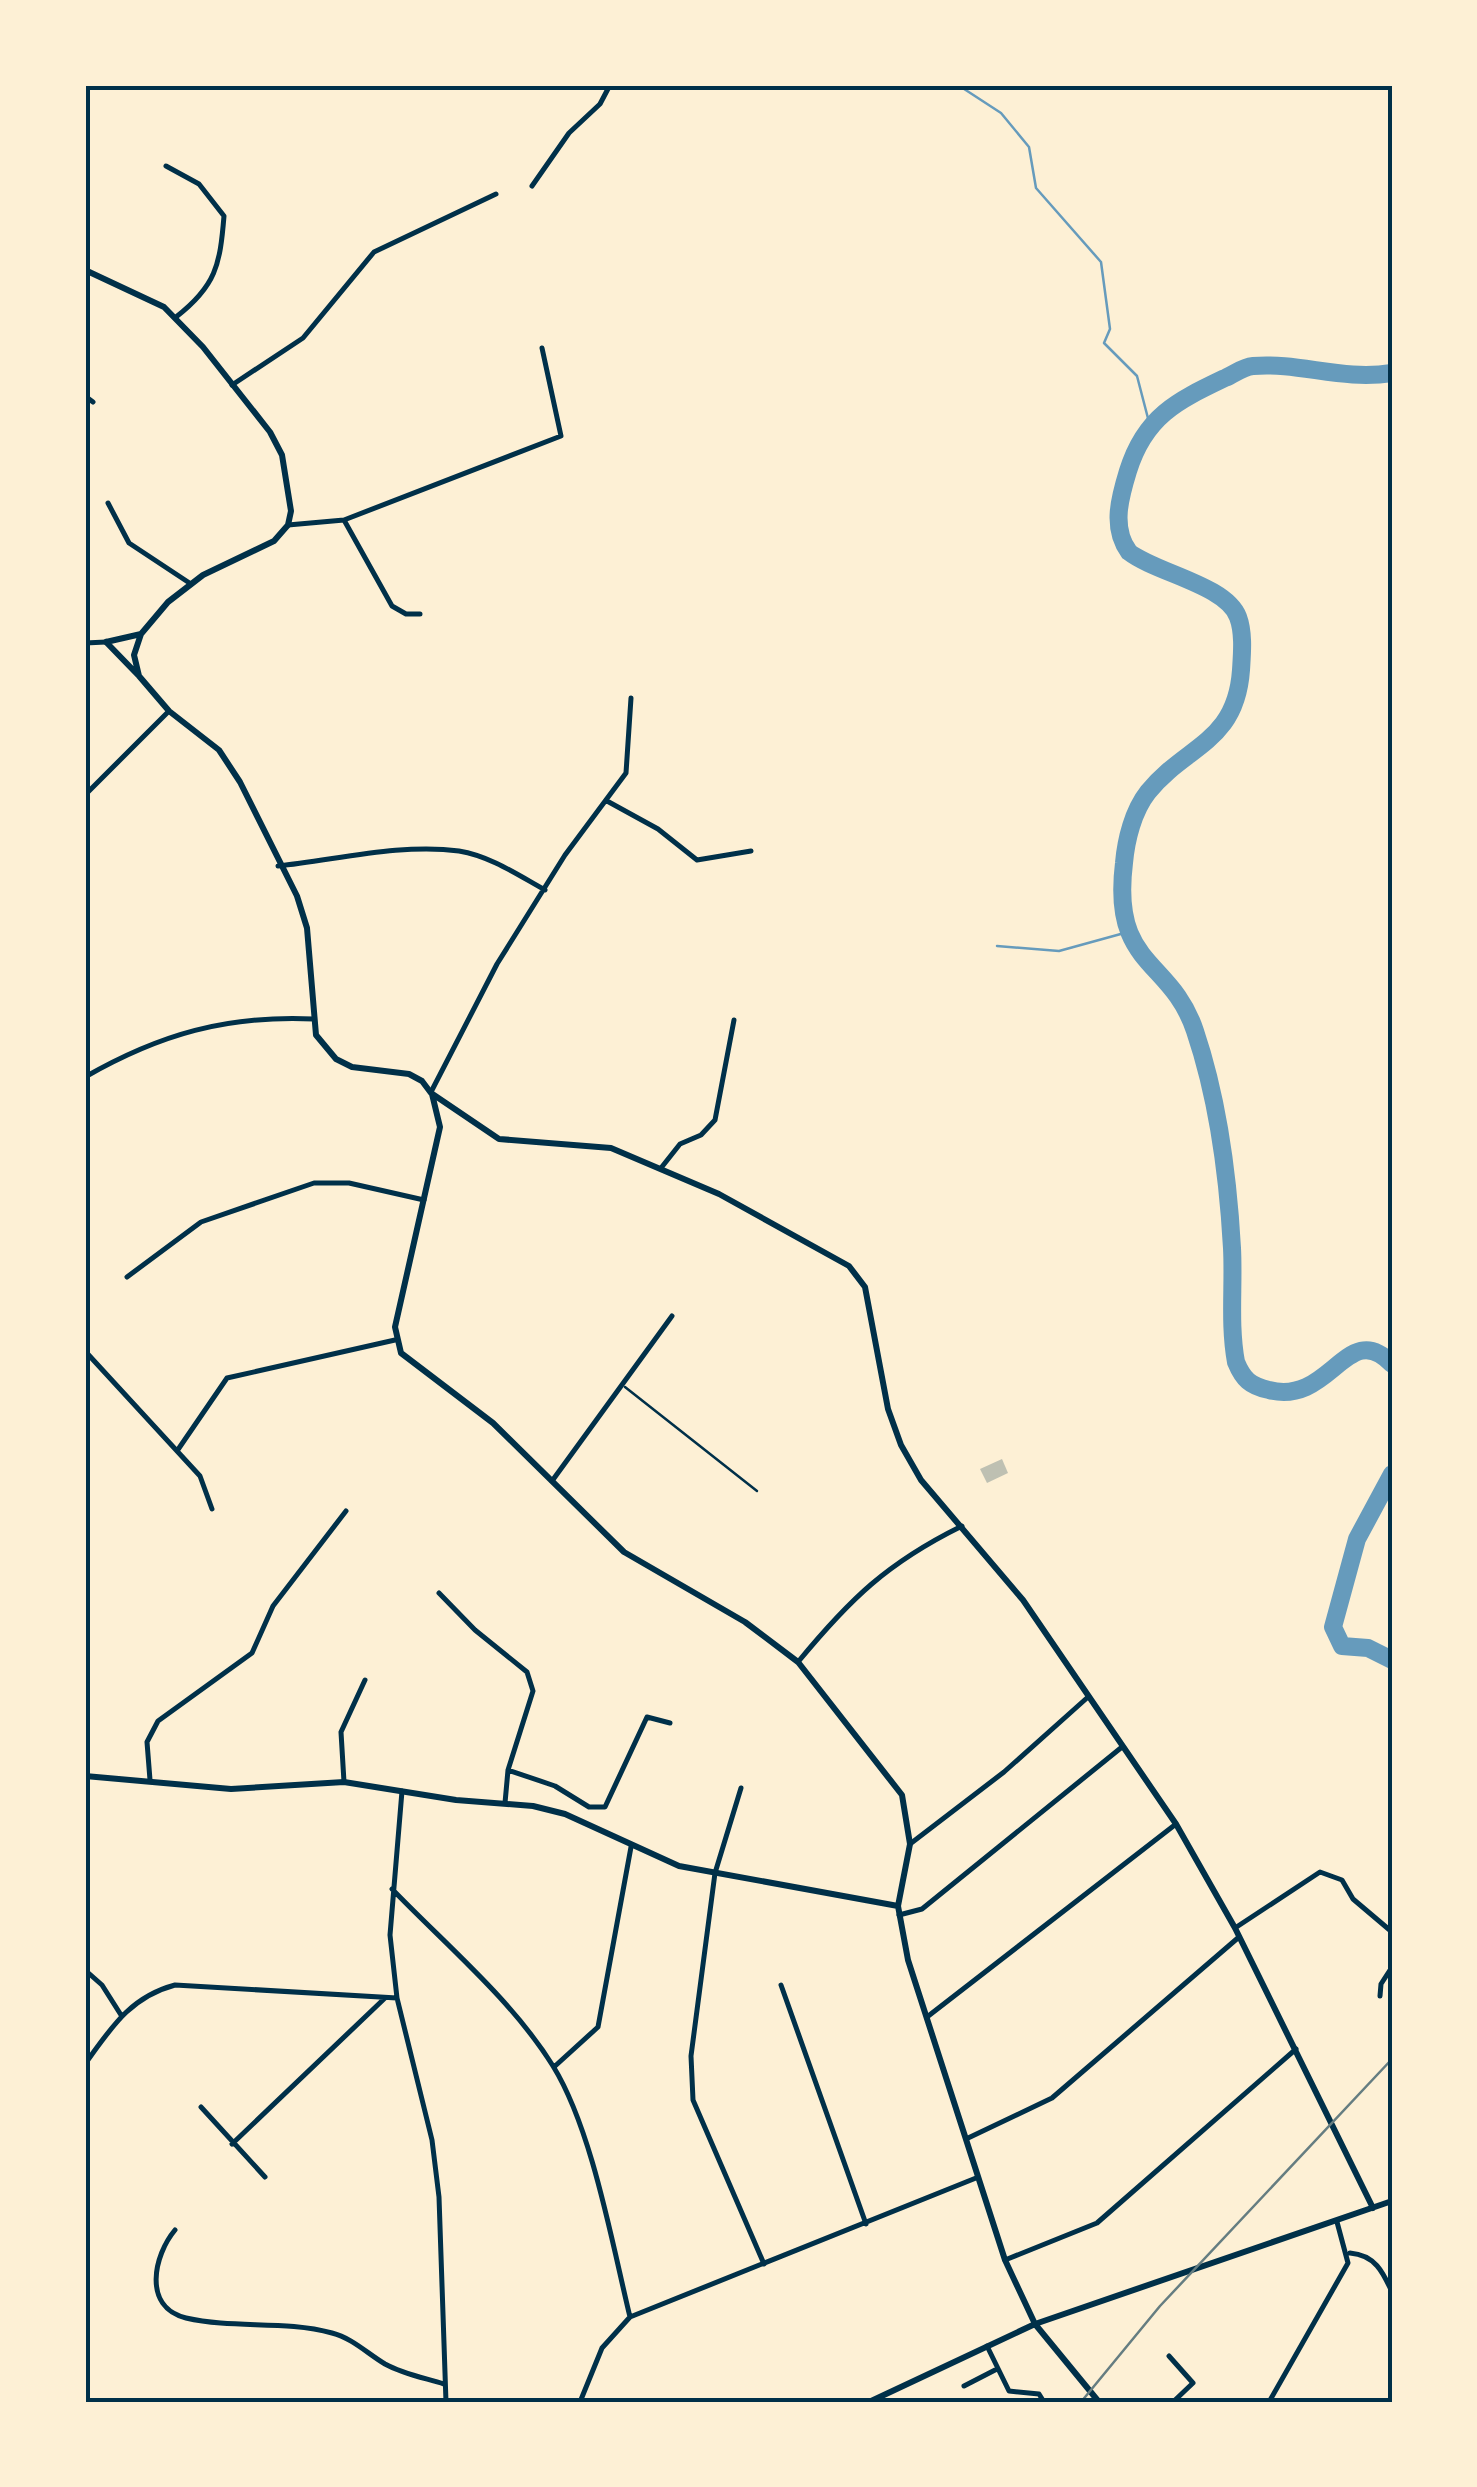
<svg xmlns="http://www.w3.org/2000/svg" width="1477" height="2487" font-family="'Open Sans',sans-serif">
  <style>
    .lines { fill: none; stroke-linecap: round; stroke-linejoin: round }
    .stream { stroke: #669bbc; stroke-width: 2.5 }
    .river { stroke: #669bbc; stroke-width: 18 }
    .building { fill: #bec0b2 }
    .service { stroke: #003049; stroke-width: 2.5 }
    .minor { stroke: #003049; stroke-width: 5 }
    .tertiary { stroke: #003049; stroke-width: 6 }
    .secondary { stroke: #003049; stroke-width: 6 }
    .rail { stroke: #657d81; stroke-width: 2.5 }
    .neatline { fill: none; stroke: #003049; stroke-width: 4 }
  </style>
  <rect width="100%" height="100%" fill="#fdf0d5"/>
  <g class="lines">
    <!-- stream -->
    <path class="stream" d="M958,85L1001,113L1029,147L1036,188L1101,262L1110,329L1104,343L1137,376L1150,426
      M997,946L1059,951L1128,932"/>
    <!-- river -->
    <path class="river" d="M1392,373C1342,381 1300,362 1253,366C1242,367 1235,374 1225,378C1177,401 1145,416 1128,471C1120,497 1111,528 1129,552C1156,573 1226,585 1238,617C1244,633 1242,654 1241,670C1236,743 1186,745 1148,792C1133,811 1126,840 1124,863C1111,968 1171,958 1195,1031C1218,1099 1228,1176 1232,1248C1234,1286 1229,1324 1236,1362C1243,1379 1250,1386 1269,1390C1331,1406 1347,1317 1392,1364
      M1392,1474L1357,1539L1333,1627L1342,1646L1368,1648L1392,1660"/>
  </g>
  <!-- building -->
  <path class="building" d="M1002,1459L1008,1473L987,1483L980,1469Z"/>
  <g class="lines">
    <!-- service -->
    <path class="service" d="M625,1387L757,1491"/>
    <!-- minor -->
    <path class="minor" d="M166,166L199,184L224,216C220,265 216,286 176,317
      M532,186L569,133L600,104L610,85
      M232,385L303,338L374,252L496,194
      M85,396L93,402
      M108,503L129,543L191,584
      M344,520L392,606L406,614H420
      M288,525L344,520L561,436L542,348
      M85,643L106,642
      M85,795L169,711
      M607,801L658,829L697,860L751,851
      M278,866C336,860 401,843 459,851C490,856 518,875 545,890
      M85,1077C160,1034 227,1015 314,1019
      M431,1092L497,964L565,855L626,773L631,698
      M661,1168L680,1144L701,1135L715,1120L734,1020
      M127,1277L201,1222L314,1183H349L424,1200
      M85,1351L200,1476L212,1509
      M177,1451L227,1378L395,1340
      M552,1481L672,1316
      M439,1593L475,1630L527,1672L533,1691L508,1770L505,1803
      M798,1662C850,1599 887,1563 962,1526
      M508,1770L555,1786L589,1807H605L647,1717L670,1723
      M150,1780L147,1742L158,1721L252,1653L273,1606L346,1511
      M344,1782L341,1732L365,1680
      M741,1788L715,1873L691,2056L693,2100L764,2264
      M402,1791L390,1935L397,1998L432,2140L439,2197L446,2402
      M910,1844L1004,1772L1088,1697
      M392,1889C446,1945 512,2000 553,2066C592,2129 612,2243 630,2317
      M899,1915L922,1909L1122,1747
      M1235,1928L1320,1872L1342,1880L1353,1899L1392,1932
      M85,1970L102,1985L121,2015
      M781,1985L866,2224
      M1380,1996L1381,1984L1392,1967
      M927,2017L1176,1824
      M85,2064C111,2028 130,1997 175,1985L397,1998
      M554,2067L598,2027L631,1847
      M201,2107L265,2177
      M966,2139L1052,2098L1239,1937
      M232,2144L385,1998
      M175,2230C154,2255 142,2307 186,2318C234,2329 284,2320 332,2333C352,2338 368,2354 385,2364C403,2374 425,2378 444,2384
      M1350,2253C1375,2255 1383,2272 1392,2292
      M1005,2260L1097,2223L1296,2049
      M987,2346L1009,2391L1039,2394L1044,2402
      M1169,2356L1193,2383L1173,2402
      M964,2386L997,2369
      M580,2402L602,2348L630,2317L976,2178
      M1269,2402L1348,2263L1337,2222"/>
    <!-- tertiary -->
    <path class="tertiary" d="M85,270L164,307L203,347L270,432L282,455L291,511L288,525L274,541L203,575L168,602L141,634L106,642
      M141,634L134,655L139,676L169,711L219,750L240,782L297,896L307,928L316,1035L336,1059L352,1067L409,1074L422,1081L431,1093L499,1139L611,1148L719,1194L849,1266L865,1287L888,1409L901,1445L921,1480L1023,1600L1176,1824L1235,1928L1373,2208
      M106,642L138,675
      M432,1094L440,1127L395,1327L401,1353L493,1423L624,1552L745,1622L798,1662L902,1795L910,1844L898,1906
      M1035,2324L1392,2201"/>
    <!-- secondary -->
    <path class="secondary" d="M85,1776L231,1789L344,1782L456,1800L533,1806L565,1814L679,1866L898,1906L908,1960L1005,2260L1035,2324L1099,2402
      M869,2402L1035,2324"/>
    <!-- rail -->
    <path class="rail" d="M1081,2402L1160,2306L1392,2059"/>
  </g>
  <!-- border -->
  <rect width="1477" height="2487" fill="none" stroke="#fdf0d5" stroke-width="175"/>
  <rect x="88" y="88" width="1302" height="2312" class="neatline"/>
</svg>
